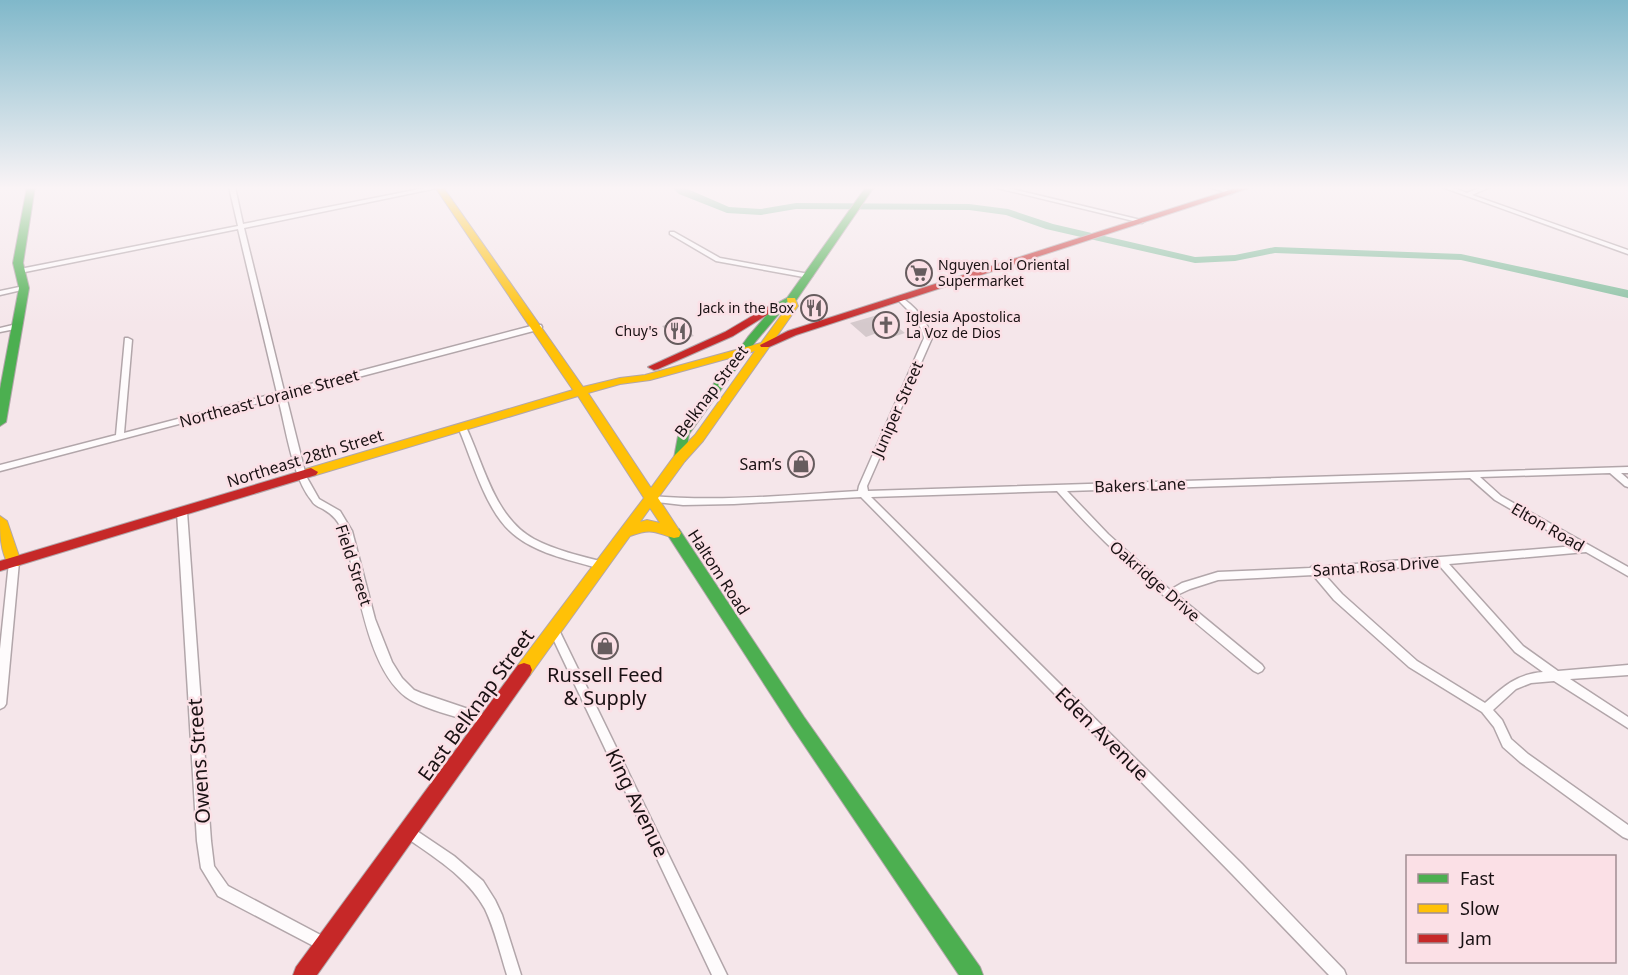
<svg xmlns="http://www.w3.org/2000/svg" width="1628" height="975" font-family="'Noto Sans',sans-serif">
  <style>
    .lines { fill: none; stroke-linecap: round; stroke-linejoin: round }
    .river { fill: #84be9e; fill-rule: evenodd }
    .building { fill: #d5c9cc }
    .street-casing { stroke: #b2a6aa; stroke-width: 3 }
    .fast-casing { stroke: #b2a6aa; stroke-width: 2 }
    .slow-casing { stroke: #b2a6aa; stroke-width: 2 }
    .jam-casing { stroke: #b2a6aa; stroke-width: 2 }
    .street { fill: #fefbfc; fill-rule: evenodd }
    .fast { fill: #4caf50; fill-rule: evenodd }
    .slow { fill: #ffc107; fill-rule: evenodd }
    .jam { fill: #c62828; fill-rule: evenodd }
    .labels { text-anchor: middle; stroke-width: 5; stroke-linejoin: round; paint-order: stroke }
    .far-poi-label { font-size: 14px; fill: #191113; stroke: #fbe0e6; text-anchor: start }
    .street-label { font-size: 16px; fill: #191113; stroke: #fbe0e6 }
    .poi-label { font-size: 16px; fill: #191113; stroke: #fbe0e6; text-anchor: end }
    .near-poi-label { font-size: 20px; fill: #191113; stroke: #fbe0e6 }
    .near-street-label { font-size: 20px; fill: #191113; stroke: #fbe0e6 }
  </style>
  <rect width="100%" height="100%" fill="#f5e6ea"/>
  <g class="lines">
    <!-- river -->
    <path class="river" d="M672,187H683L729,207L761,209L796,203L969,204L1008,209L1053,224L1195,257L1235,255L1275,247L1461,254L1628,290V298L1461,260L1275,253L1235,261L1195,263L1046,229L1006,215L969,210L796,209L761,215L727,213L679,194Z"/>
  </g>
  <!-- building -->
  <path class="building" d="M812,301L824,304L816,316L803,313Z
    M881,314L905,333L893,337L885,330L866,337L850,323Z
    M679,321L694,336L676,341L662,326Z"/>
  <g class="lines">
    <defs>
      <path id="street" d="M229,187H235L243,224L430,187H442L244,228L284,391L535,325H541L542,327L541,329L286,396L306,476L319,499L340,511L352,531L375,619L392,662L402,678L414,690L421,693L492,717L494,721L492,725L488,726C466,719 424,710 406,697C365,666 358,578 343,533C339,521 333,515 323,509C319,507 314,505 312,501C292,477 286,428 278,398L0,471V465L116,435L125,338H128L132,340L124,433L277,393L238,229L20,273L17,271L20,269L238,226Z
        M993,187H1004L1145,221L1142,223Z
        M1209,187H1219L1234,192L1231,194Z
        M1442,187H1451L1467,193L1482,187H1490L1472,195L1628,250V254Z
        M670,232H674L720,258L809,274L812,276L809,278L716,261L670,234Z
        M24,286L27,288L26,289L0,295V291Z
        M900,297C915,305 927,321 932,338L867,486L868,491L1628,467V473H1621L1628,479V487L1625,486L1610,473L1480,477L1501,496L1628,567V576L1586,552L1449,564L1523,646L1558,671L1628,665V675L1570,679L1628,717V728L1554,681L1531,683L1516,689L1493,710L1502,720L1511,739L1528,754L1628,825V839L1623,837L1520,762L1503,747L1494,727L1482,712L1409,667L1334,600L1313,575L1218,580L1190,589L1177,595L1262,665L1264,668L1262,671L1258,673L1254,671C1185,614 1116,559 1057,491L871,497L1242,864L1344,970L1346,975H1329L1232,874L861,497L734,504L683,505L648,501L646,499L648,497L651,496C720,502 790,495 858,491L859,486L924,338C920,320 909,311 897,299ZM1470,478L1495,500L1575,546L1318,567L1314,565L1310,568L1289,569L1218,572L1182,583L1170,590L1108,534L1067,491ZM1438,564L1515,652L1543,672C1517,674 1504,686 1485,703L1417,661L1342,594L1324,574Z
        M17,324L21,326L20,328L0,332V328Z
        M462,424L466,427C484,465 494,517 534,539C555,550 580,556 604,562L605,565L604,568L600,569C572,560 541,555 517,537C486,515 473,461 458,427Z
        M182,509L187,512L211,841L214,866L228,886L330,940L332,945L330,950L325,952L218,896L201,868L197,841L177,512Z
        M14,558L17,559L19,562L6,704L4,707L0,709V649L9,562L11,559Z
        M554,626L558,627L559,630L727,975H712L549,630L550,627Z
        M408,825L454,856L483,881L495,900L502,915L521,975H507C500,953 495,930 485,909C467,876 433,857 403,835L401,831L403,827Z"/>
      <path id="fast" d="M27,187H35L23,263L29,288L6,422L0,426V389L19,288L13,263Z
        M866,187H874L795,302L784,308L756,341L689,434L685,461H675L674,458L679,431L748,337L776,304L787,298Z
        M674,528L679,529L804,717L980,967L983,975H959L792,727L669,537L667,533L669,529Z"/>
      <path id="slow" d="M435,187H443L583,387L620,378L645,375L761,343L788,306L787,298H795L798,306L703,441L685,461L658,498L681,533L679,537L674,538C653,532 653,528 630,536L530,675L524,677L518,675L516,670L518,665L644,498L578,396L316,475L311,476L304,472L306,469L573,390ZM755,351L695,435L675,455L651,488L588,393L620,384L650,380ZM650,508L660,523L647,520L640,522Z
        M0,516L7,521L21,562L19,566H9C0,550 0,534 0,516Z"/>
      <path id="jam" d="M1239,187H1252L796,335L769,347H761L760,345L788,331Z
        M771,305L776,308L775,310L733,336L658,369L654,370L648,367L725,332Z
        M311,468L318,472L316,475L0,571V561Z
        M524,663L530,665L532,670L530,675L317,975H293L296,967L518,665Z"/>
    </defs>
    <!-- street casing -->
    <use href="#street" class="street-casing"/>
    <!-- fast casing -->
    <use href="#fast" class="fast-casing"/>
    <!-- slow casing -->
    <use href="#slow" class="slow-casing"/>
    <!-- jam casing -->
    <use href="#jam" class="jam-casing"/>
    <!-- street -->
    <use href="#street" class="street"/>
    <!-- fast -->
    <use href="#fast" class="fast"/>
    <!-- slow -->
    <use href="#slow" class="slow"/>
    <!-- jam -->
    <use href="#jam" class="jam"/>
  </g>
  <!-- sky -->
  <linearGradient id="sky" x2="0" y2="1"><stop stop-color="#80b8ca"/><stop offset="0.58" stop-color="#faf4f6"/><stop offset="1" stop-color="#faf4f6" stop-opacity="0"/></linearGradient>
  <rect width="1628" height="324" fill="url(#sky)"/>
  <!-- icons -->
  <defs>
    <symbol id="supermarket-ring" viewBox="-11 -11 22 22"><circle r="9.5" fill="#fbe0e6" stroke="#665c5e" stroke-width="1.5"/><path d="M-6-5.5h2.5l.6 2H6L4.5 2H-2.5L-4.4-4H-6ZM-1.5 3.2a1.3 1.3 0 1 0 .1 0ZM3 3.2a1.3 1.3 0 1 0 .1 0Z" fill="#665c5e"/></symbol>
    <symbol id="restaurant-ring" viewBox="-11 -11 22 22"><circle r="9.5" fill="#fbe0e6" stroke="#665c5e" stroke-width="1.5"/><path d="M-5-6h1v4h1v-4h1v4h1v-4h1v5L-1.5 .5V6h-2V.5L-5-1ZM5-6V6H3V1.5H1.5Q1.5-4 5-6Z" fill="#665c5e"/></symbol>
    <symbol id="church-ring" viewBox="-11 -11 22 22"><circle r="9.5" fill="#fbe0e6" stroke="#665c5e" stroke-width="1.5"/><path d="M-1.2-6h2.4v3.5h3.3v2.4h-3.3V6h-2.4V-.1h-3.3v-2.4h3.3Z" fill="#665c5e"/></symbol>
    <symbol id="shop-ring" viewBox="-11 -11 22 22"><circle r="9.5" fill="#fbe0e6" stroke="#665c5e" stroke-width="1.5"/><path d="M-5-2.5h2.3a2.7 3.5 0 0 1 5.4 0H5L5.5 6h-11ZM-1.5-2.5h3a1.5 2.3 0 0 0-3 0Z" fill="#665c5e"/></symbol>
  </defs>
  <g fill-rule="evenodd">
    <use href="#supermarket-ring" x="904" y="258" width="30" height="30"/>
    <use href="#restaurant-ring" x="799" y="293" width="30" height="30"/>
    <use href="#church-ring" x="871" y="310" width="30" height="30"/>
    <use href="#restaurant-ring" x="663" y="316" width="30" height="30"/>
    <use href="#shop-ring" x="786" y="449" width="30" height="30"/>
    <use href="#shop-ring" x="590" y="631" width="30" height="30"/>
  </g>
  <g class="labels">
    <!-- far-poi labels -->
    <g class="far-poi-label">
      <text x="938" y="270">Nguyen Loi Oriental<tspan x="938" dy="16">Supermarket</tspan></text>
      <text x="794" y="313" text-anchor="end">Jack in the Box</text>
      <text x="906" y="322">Iglesia Apostolica<tspan x="906" dy="16">La Voz de Dios</tspan></text>
      <text x="658" y="336" text-anchor="end">Chuy's</text>
    </g>
    <!-- street labels -->
    <g class="street-label">
      <text transform="translate(711 391) rotate(-53)" y="6">Belknap Street</text>
      <text transform="translate(269 398) rotate(-15)" y="6">Northeast Loraine Street</text>
      <text transform="translate(897 409) rotate(-66)" y="6">Juniper Street</text>
      <text transform="translate(305 458) rotate(-17)" y="6">Northeast 28th Street</text>
      <text transform="translate(1140 485) rotate(-2)" y="6">Bakers Lane</text>
      <text transform="translate(1548 527) rotate(30)" y="6">Elton Road</text>
      <text transform="translate(354 565) rotate(72)" y="6">Field Street</text>
      <text transform="translate(1376 566) rotate(-4)" y="6">Santa Rosa Drive</text>
      <text transform="translate(719 572) rotate(57)" y="6">Haltom Road</text>
      <text transform="translate(1155 581) rotate(41)" y="6">Oakridge Drive</text>
    </g>
    <!-- poi labels -->
    <g class="poi-label">
      <text x="782" y="470">Sam’s</text>
    </g>
    <!-- near-poi labels -->
    <g class="near-poi-label">
      <text x="605" y="682">Russell Feed<tspan x="605" dy="23">&amp; Supply</tspan></text>
    </g>
    <!-- near-street labels -->
    <g class="near-street-label">
      <text transform="translate(476 705) rotate(-54)" y="7">East Belknap Street</text>
      <text transform="translate(1102 734) rotate(45)" y="7">Eden Avenue</text>
      <text transform="translate(199 761) rotate(-94)" y="7">Owens Street</text>
      <text transform="translate(637 803) rotate(64)" y="7">King Avenue</text>
    </g>
  </g>
  <!-- legend -->
  <rect x="1406" y="855" width="210" height="108" fill="#fbe0e6" stroke="#a18d92" stroke-width="1.5"/>
  <rect x="1418" y="874" width="30" height="9" fill="#4caf50" stroke="#a18d92" stroke-width="1.5"/>
  <text x="1460" y="885" font-size="18" fill="#191113">Fast</text>
  <rect x="1418" y="904" width="30" height="9" fill="#ffc107" stroke="#a18d92" stroke-width="1.5"/>
  <text x="1460" y="915" font-size="18" fill="#191113">Slow</text>
  <rect x="1418" y="934" width="30" height="9" fill="#c62828" stroke="#a18d92" stroke-width="1.5"/>
  <text x="1460" y="945" font-size="18" fill="#191113">Jam</text>
</svg>
